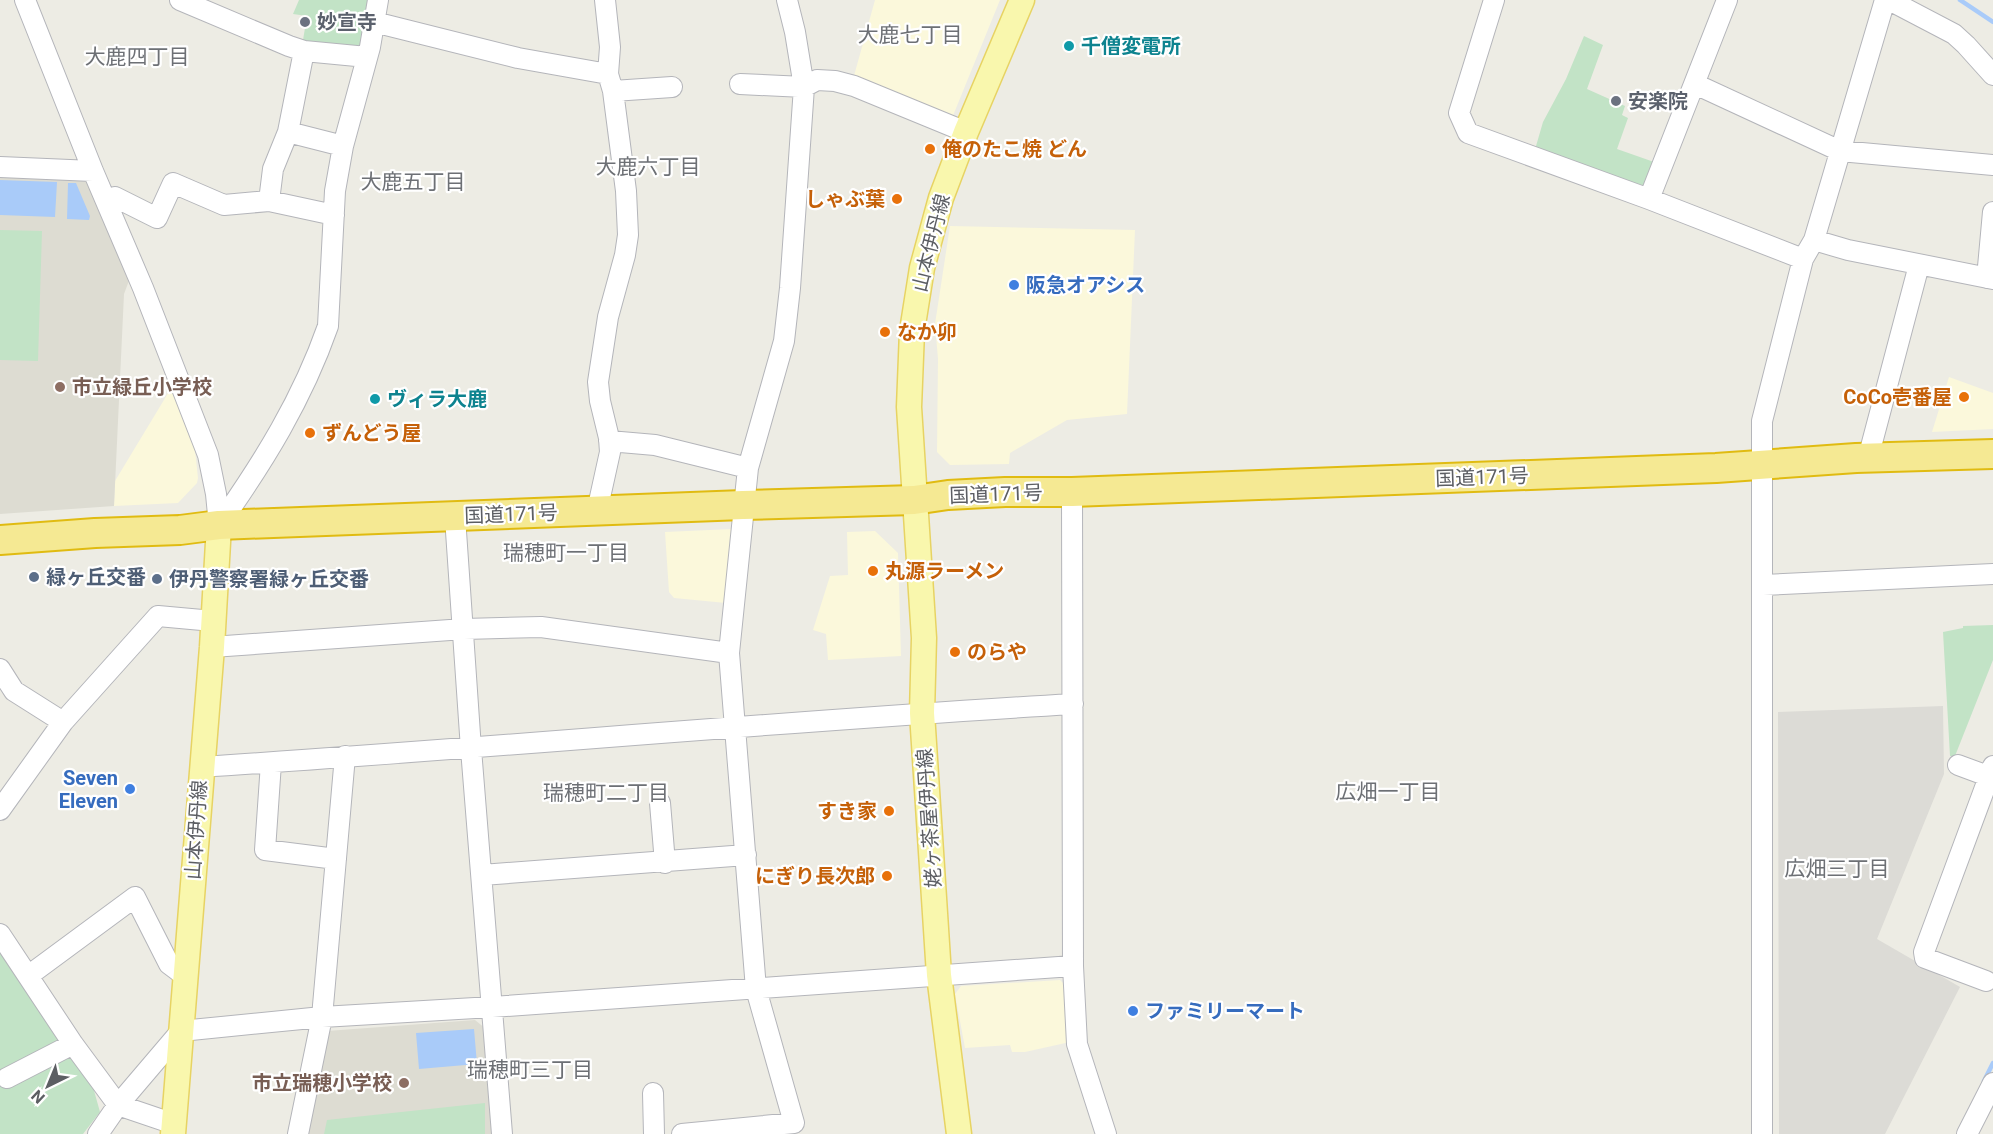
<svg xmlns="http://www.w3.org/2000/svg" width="1993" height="1134" font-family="Roboto,'Noto Sans JP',sans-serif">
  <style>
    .commercial { fill: #fbf8db }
    .industrial { fill: #dcdbd6 }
    .education { fill: #dddcd2 }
    .green { fill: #c2e3c6 }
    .water { fill: #a9cbf9 }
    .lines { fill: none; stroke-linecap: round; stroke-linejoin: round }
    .stream { stroke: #a9cbf9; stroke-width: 4.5 }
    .minor-casing { stroke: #b4b5ba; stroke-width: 22 }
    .major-casing { stroke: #e7d363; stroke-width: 27 }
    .highway-casing { stroke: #e0bb11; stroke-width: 32 }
    .minor { stroke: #fff; stroke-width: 20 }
    .major { stroke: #f9f7ad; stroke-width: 24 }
    .highway { stroke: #f5e993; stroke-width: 28 }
    .worship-dot { fill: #6b7280; stroke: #fff; stroke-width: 2 }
    .culture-dot { fill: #0f9aa8; stroke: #fff; stroke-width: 2 }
    .food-dot { fill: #e8710a; stroke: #fff; stroke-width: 2 }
    .shop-dot { fill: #3f7fe0; stroke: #fff; stroke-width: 2 }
    .education-dot { fill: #8d6e63; stroke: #fff; stroke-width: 2 }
    .service-dot { fill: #5c6f8a; stroke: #fff; stroke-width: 2 }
    .labels { text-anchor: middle; stroke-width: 4.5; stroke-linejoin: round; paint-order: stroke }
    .worship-label { font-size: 20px; font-weight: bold; fill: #5b616d; stroke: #fff; text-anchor: start }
    .culture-label { font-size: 20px; font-weight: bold; fill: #0d838f; stroke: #fff; text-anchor: start }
    .food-label { font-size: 20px; font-weight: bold; fill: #c56008; stroke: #fff; text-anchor: start }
    .street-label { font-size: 20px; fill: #5c5e63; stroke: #fff }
    .shop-label { font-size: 20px; font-weight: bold; fill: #366cbe; stroke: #fff; text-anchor: start }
    .education-label { font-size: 20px; font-weight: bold; fill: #785e54; stroke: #fff; text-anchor: start }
    .service-label { font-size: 20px; font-weight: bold; fill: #4e5e75; stroke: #fff; text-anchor: start }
    .neighbourhood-label { font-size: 21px; fill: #6d7075; stroke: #fff }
  </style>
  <rect width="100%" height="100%" fill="#edece4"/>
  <!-- commercial -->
  <path class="commercial" d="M875,0H1000L950,123L852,83Z
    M950,226L1135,230L1127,414L1067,420L1010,453L1009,464L950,465L937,452L938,359L935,324Z
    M1949,377L1993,393V429L1932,432Z
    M173,385L195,450L198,478L197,483L178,503L114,506L115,481Z
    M732,529L726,603L674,598L669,592L665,532Z
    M875,531L898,553L901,656L828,660L826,634L813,630L830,576L848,575L847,532Z
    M1060,980L1065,985L1070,1042L1025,1052H1012L1010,1045L965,1048L955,994L961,986Z"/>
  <!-- industrial -->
  <path class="industrial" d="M1943,706L1944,774L1877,939L1960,987L1885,1134H1779L1778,712Z"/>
  <!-- education -->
  <path class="education" d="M0,172L85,176L130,278L124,294L114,506L0,514Z
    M475,1020L486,1029L493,1134H307L327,1031Z"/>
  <!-- green -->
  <path class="green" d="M299,0H372L364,46L308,43L303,40L307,16L293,14Z
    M1584,36L1603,45L1587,89L1625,106L1622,115L1628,118L1617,149L1654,162L1645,187L1638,190L1534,153L1543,122L1566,79Z
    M0,230L42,231L38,361L0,360Z
    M1993,625V660L1955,756H1950L1943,632L1963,628V626Z
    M0,948L93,1087L100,1112L83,1134H0Z
    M485,1103V1134H324L327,1120Z"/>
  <!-- water -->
  <path class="water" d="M0,180L57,182L55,217L0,215Z
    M68,183H76L90,216L89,220L67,219Z
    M474,1029L477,1064L419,1069L416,1033Z"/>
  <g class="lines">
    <!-- stream -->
    <path class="stream" d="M1960,0L1993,22
      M1984,1081L1993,1063"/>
    <defs>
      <path id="minor" d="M25,0L93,171L143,288L208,455L216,494L219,525
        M180,0L289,46L304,51L367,57
        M1494,0L1459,113L1468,133L1649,199L1803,259
        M1889,0L1954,34L1966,45L1993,75
        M374,22L518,58L608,74
        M740,84L804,87L817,80L835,81L854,86L966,132
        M1695,84L1840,151L1993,165
        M613,91L672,87
        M288,132L343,146
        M0,167L93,171
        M1649,199L1727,0
        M106,201L115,197L157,218L173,183L224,205L269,201L334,215
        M269,201L273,169L288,132L304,51
        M1814,240L1848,250L1993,279
        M1987,278L1993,212
        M609,441L655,445L748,468
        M1868,458L1919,265
        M1072,492L1073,966L1077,1044L1106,1134
        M597,511L610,452L609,438L600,401L598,382L608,317L625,255L628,235L626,191L613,91L608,74L610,47L605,0
        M455,517L471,749L502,1134
        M219,525C264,461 302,400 328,326L335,191L343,146L370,47L378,0
        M1763,585L1993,574
        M212,647L464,629L541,627L729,653
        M0,669L14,691L63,722
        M271,763L265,850L336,859
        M1958,765L1993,778
        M201,767C492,748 782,721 1073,704
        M660,803L665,863
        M0,810L63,722L158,616L213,621
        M482,875L746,855
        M0,934L73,1044L118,1105L174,1124
        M28,976L135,897L169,964L185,976
        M1986,981L1925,958L1924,952L1993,766
        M7,1078L73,1044
        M653,1093L654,1134
        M98,1134L118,1105L181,1031L322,1017L492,1007L1073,966
        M298,1134L322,1017L345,756
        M682,1134L794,1123L756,989L729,653L748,468L784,341L790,288L804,87L795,32L787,0
        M1762,1134V421L1803,259L1814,240L1885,0
        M1967,1134L1993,1083"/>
      <path id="major" d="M173,1134L212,647L219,525
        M959,1134L939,975L922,713L924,638L909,407L912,331L922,268L941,198L966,132L1022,0"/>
      <path id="highway" d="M0,540L95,533L180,530L219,525L743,505L914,500L948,495L1005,492H1072L1716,468L1856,458L1993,454"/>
    </defs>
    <!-- minor casing -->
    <use href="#minor" class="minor-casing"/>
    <!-- major casing -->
    <use href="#major" class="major-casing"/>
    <!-- highway casing -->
    <use href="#highway" class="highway-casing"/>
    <!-- minor -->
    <use href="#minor" class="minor"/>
    <!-- major -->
    <use href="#major" class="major"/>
    <!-- highway -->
    <use href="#highway" class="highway"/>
  </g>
  <!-- markers -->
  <g class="worship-dot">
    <circle cx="305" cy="22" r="6"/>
    <circle cx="1616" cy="101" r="6"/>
  </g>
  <g class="culture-dot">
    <circle cx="1069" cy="46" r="6"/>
    <circle cx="375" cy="399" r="6"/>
  </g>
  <g class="food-dot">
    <circle cx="930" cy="149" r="6"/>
    <circle cx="897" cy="199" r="6"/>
    <circle cx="885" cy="332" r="6"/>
    <circle cx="1964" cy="397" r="6"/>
    <circle cx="310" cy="433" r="6"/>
    <circle cx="873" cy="571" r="6"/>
    <circle cx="955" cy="652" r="6"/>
    <circle cx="889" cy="811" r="6"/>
    <circle cx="887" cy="876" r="6"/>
  </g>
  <g class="shop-dot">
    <circle cx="1014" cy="285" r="6"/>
    <circle cx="130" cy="789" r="6"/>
    <circle cx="1133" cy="1011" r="6"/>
  </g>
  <g class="education-dot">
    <circle cx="60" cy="387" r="6"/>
    <circle cx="404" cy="1083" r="6"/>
  </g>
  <g class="service-dot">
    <circle cx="34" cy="577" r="6"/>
    <circle cx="157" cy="579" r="6"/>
  </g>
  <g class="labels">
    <!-- worship labels -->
    <g class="worship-label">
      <text x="317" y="29">妙宣寺</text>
      <text x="1628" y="108">安楽院</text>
    </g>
    <!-- culture labels -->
    <g class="culture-label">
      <text x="1081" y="53">千僧変電所</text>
      <text x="387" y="406">ヴィラ大鹿</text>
    </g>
    <!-- food labels -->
    <g class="food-label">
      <text x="942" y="156">俺のたこ焼 どん</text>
      <text x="885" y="206" text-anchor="end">しゃぶ葉</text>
      <text x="897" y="339">なか卯</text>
      <text x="1952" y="404" text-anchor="end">CoCo壱番屋</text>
      <text x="322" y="440">ずんどう屋</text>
      <text x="885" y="578">丸源ラーメン</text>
      <text x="967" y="659">のらや</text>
      <text x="877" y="818" text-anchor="end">すき家</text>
      <text x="875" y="883" text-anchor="end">にぎり長次郎</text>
    </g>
    <!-- street labels -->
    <g class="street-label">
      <text transform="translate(931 243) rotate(-76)" y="7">山本伊丹線</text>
      <text transform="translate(1482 477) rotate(-2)" y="7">国道171号</text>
      <text transform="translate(996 494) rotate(-2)" y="7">国道171号</text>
      <text transform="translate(511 514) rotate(-2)" y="7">国道171号</text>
      <text transform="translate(929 818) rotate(-94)" y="7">姥ヶ茶屋伊丹線</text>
      <text transform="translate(196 830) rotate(-86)" y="7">山本伊丹線</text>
    </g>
    <!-- shop labels -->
    <g class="shop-label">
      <text x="1026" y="292">阪急オアシス</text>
      <text x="118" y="785" text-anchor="end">Seven<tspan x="118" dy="23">Eleven</tspan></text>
      <text x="1145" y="1018">ファミリーマート</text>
    </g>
    <!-- education labels -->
    <g class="education-label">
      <text x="72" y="394">市立緑丘小学校</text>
      <text x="392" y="1090" text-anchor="end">市立瑞穂小学校</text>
    </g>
    <!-- service labels -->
    <g class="service-label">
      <text x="46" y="584">緑ヶ丘交番</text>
      <text x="169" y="586">伊丹警察署緑ヶ丘交番</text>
    </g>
    <!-- neighbourhood labels -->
    <g class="neighbourhood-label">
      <text x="910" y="42">大鹿七丁目</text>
      <text x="137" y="64">大鹿四丁目</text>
      <text x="648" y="174">大鹿六丁目</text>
      <text x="413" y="189">大鹿五丁目</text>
      <text x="566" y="560">瑞穂町一丁目</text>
      <text x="1388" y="799">広畑一丁目</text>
      <text x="606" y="800">瑞穂町二丁目</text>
      <text x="1837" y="876">広畑三丁目</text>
      <text x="530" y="1077">瑞穂町三丁目</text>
    </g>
  </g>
  <!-- north arrow -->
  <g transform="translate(48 1086) rotate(223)" stroke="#ffffff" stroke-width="4.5" paint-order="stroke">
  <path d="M0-4.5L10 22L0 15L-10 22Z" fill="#5c5e63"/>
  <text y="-9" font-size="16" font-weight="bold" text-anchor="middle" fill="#5c5e63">N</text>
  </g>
</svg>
